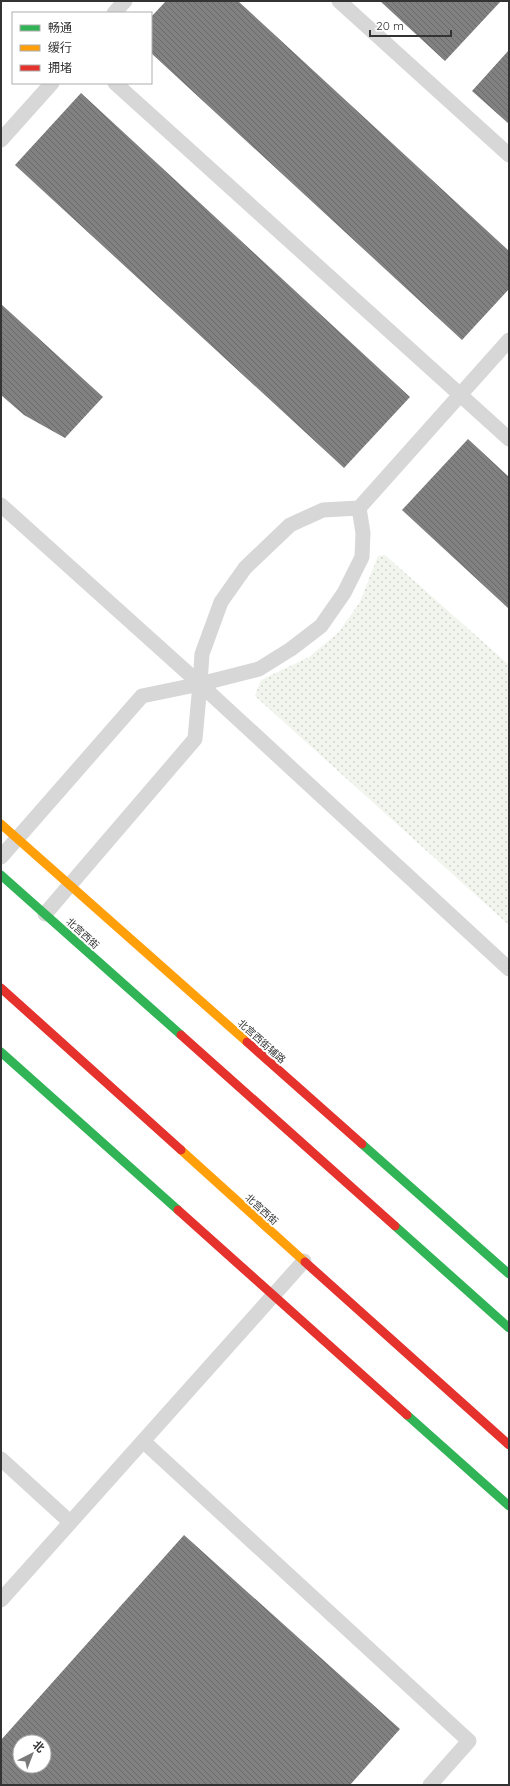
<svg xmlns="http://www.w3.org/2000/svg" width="510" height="1786" font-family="Quicksand,'Noto Sans SC',sans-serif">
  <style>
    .garden { fill: url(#garden-dots) }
    .building { fill: url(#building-back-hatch); fill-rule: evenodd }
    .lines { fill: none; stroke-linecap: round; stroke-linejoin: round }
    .lane { stroke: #d7d7d7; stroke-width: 15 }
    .fast { stroke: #30b455; stroke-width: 9 }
    .slow { stroke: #ff9f0a; stroke-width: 9 }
    .jam { stroke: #e5322d; stroke-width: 9 }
    .labels { text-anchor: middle; stroke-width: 4; stroke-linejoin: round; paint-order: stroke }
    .street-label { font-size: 10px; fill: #333; stroke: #fff }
  </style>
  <defs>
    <pattern id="garden-dots" width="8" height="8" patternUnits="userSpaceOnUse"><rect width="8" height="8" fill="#f1f5ed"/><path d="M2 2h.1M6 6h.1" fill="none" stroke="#cfd2cc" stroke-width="1.8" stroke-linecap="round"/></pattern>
    <pattern id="building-back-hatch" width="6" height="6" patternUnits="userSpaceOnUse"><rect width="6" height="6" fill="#818181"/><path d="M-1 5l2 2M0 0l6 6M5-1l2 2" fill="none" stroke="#6a6a6a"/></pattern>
  </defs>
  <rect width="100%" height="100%" fill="#fff"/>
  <!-- garden -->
  <path class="garden" d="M385,555L509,665V925L255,696L261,680L309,657L338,633L360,602L378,556Z"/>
  <!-- building -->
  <path class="building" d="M166,1H238L509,251V289L462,340L151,53V17Z
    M380,1H501L445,61Z
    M509,50V124L472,91Z
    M81,93L410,397L344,468L15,165Z
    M1,304L103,397L65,438L24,415L1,395Z
    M468,439L509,477V609L402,510Z
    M184,1535L400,1729L350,1785H1V1740ZM20,1742H44V1766H20Z"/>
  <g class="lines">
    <!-- lane -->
    <path class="lane" d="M339,1L509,155
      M114,13L125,1
      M115,83L509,439
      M1,140L52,83
      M1,505L200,684L509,969
      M359,508L363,533L362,557L344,593L321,626L291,649L259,669L200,684L202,654L221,602L245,568L290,525L323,510L359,508L509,340
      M1,857L142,696L200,684L195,739L45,914
      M143,1441L469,1741L430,1785
      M1,1459L70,1522
      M1,1600L304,1261"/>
    <!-- fast -->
    <path class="fast" d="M1,875L181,1035
      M1,1052L178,1210
      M362,1144L509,1274
      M395,1226L509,1328
      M407,1415L509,1506"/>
    <!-- slow -->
    <path class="slow" d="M1,824L247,1042
      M181,1150L305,1262"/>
    <!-- jam -->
    <path class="jam" d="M1,988L181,1150
      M181,1035L395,1226
      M247,1042L362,1144
      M178,1210L407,1415
      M305,1262L509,1445"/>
  </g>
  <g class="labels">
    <!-- street labels -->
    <g class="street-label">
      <text transform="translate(83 933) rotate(42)" y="4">北宫西街</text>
      <text transform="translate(262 1041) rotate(42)" y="4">北宫西街辅路</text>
      <text transform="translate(262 1209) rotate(42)" y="4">北宫西街</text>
    </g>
  </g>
  <!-- border -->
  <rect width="510" height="1786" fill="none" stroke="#333333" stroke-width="4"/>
  <!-- legend -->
  <rect x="12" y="12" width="140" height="72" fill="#ffffff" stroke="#adadad"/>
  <rect x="20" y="25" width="20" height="6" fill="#30b455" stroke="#adadad"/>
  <text x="48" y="32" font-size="12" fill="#333333">畅通</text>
  <rect x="20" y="45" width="20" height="6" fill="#ff9f0a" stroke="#adadad"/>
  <text x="48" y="52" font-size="12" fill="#333333">缓行</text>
  <rect x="20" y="65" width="20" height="6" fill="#e5322d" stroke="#adadad"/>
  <text x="48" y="72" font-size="12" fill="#333333">拥堵</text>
  <!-- north arrow -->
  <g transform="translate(32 1754) rotate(42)"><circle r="19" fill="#ffffff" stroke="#adadad"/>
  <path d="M0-3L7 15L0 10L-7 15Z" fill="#7a7a7a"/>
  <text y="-6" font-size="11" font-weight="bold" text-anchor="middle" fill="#333333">北</text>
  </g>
  <!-- scale -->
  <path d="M370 30v6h81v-6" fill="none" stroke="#333333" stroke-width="2"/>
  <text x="376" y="30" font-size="12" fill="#333333" stroke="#ffffff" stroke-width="3" paint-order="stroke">20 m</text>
</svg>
